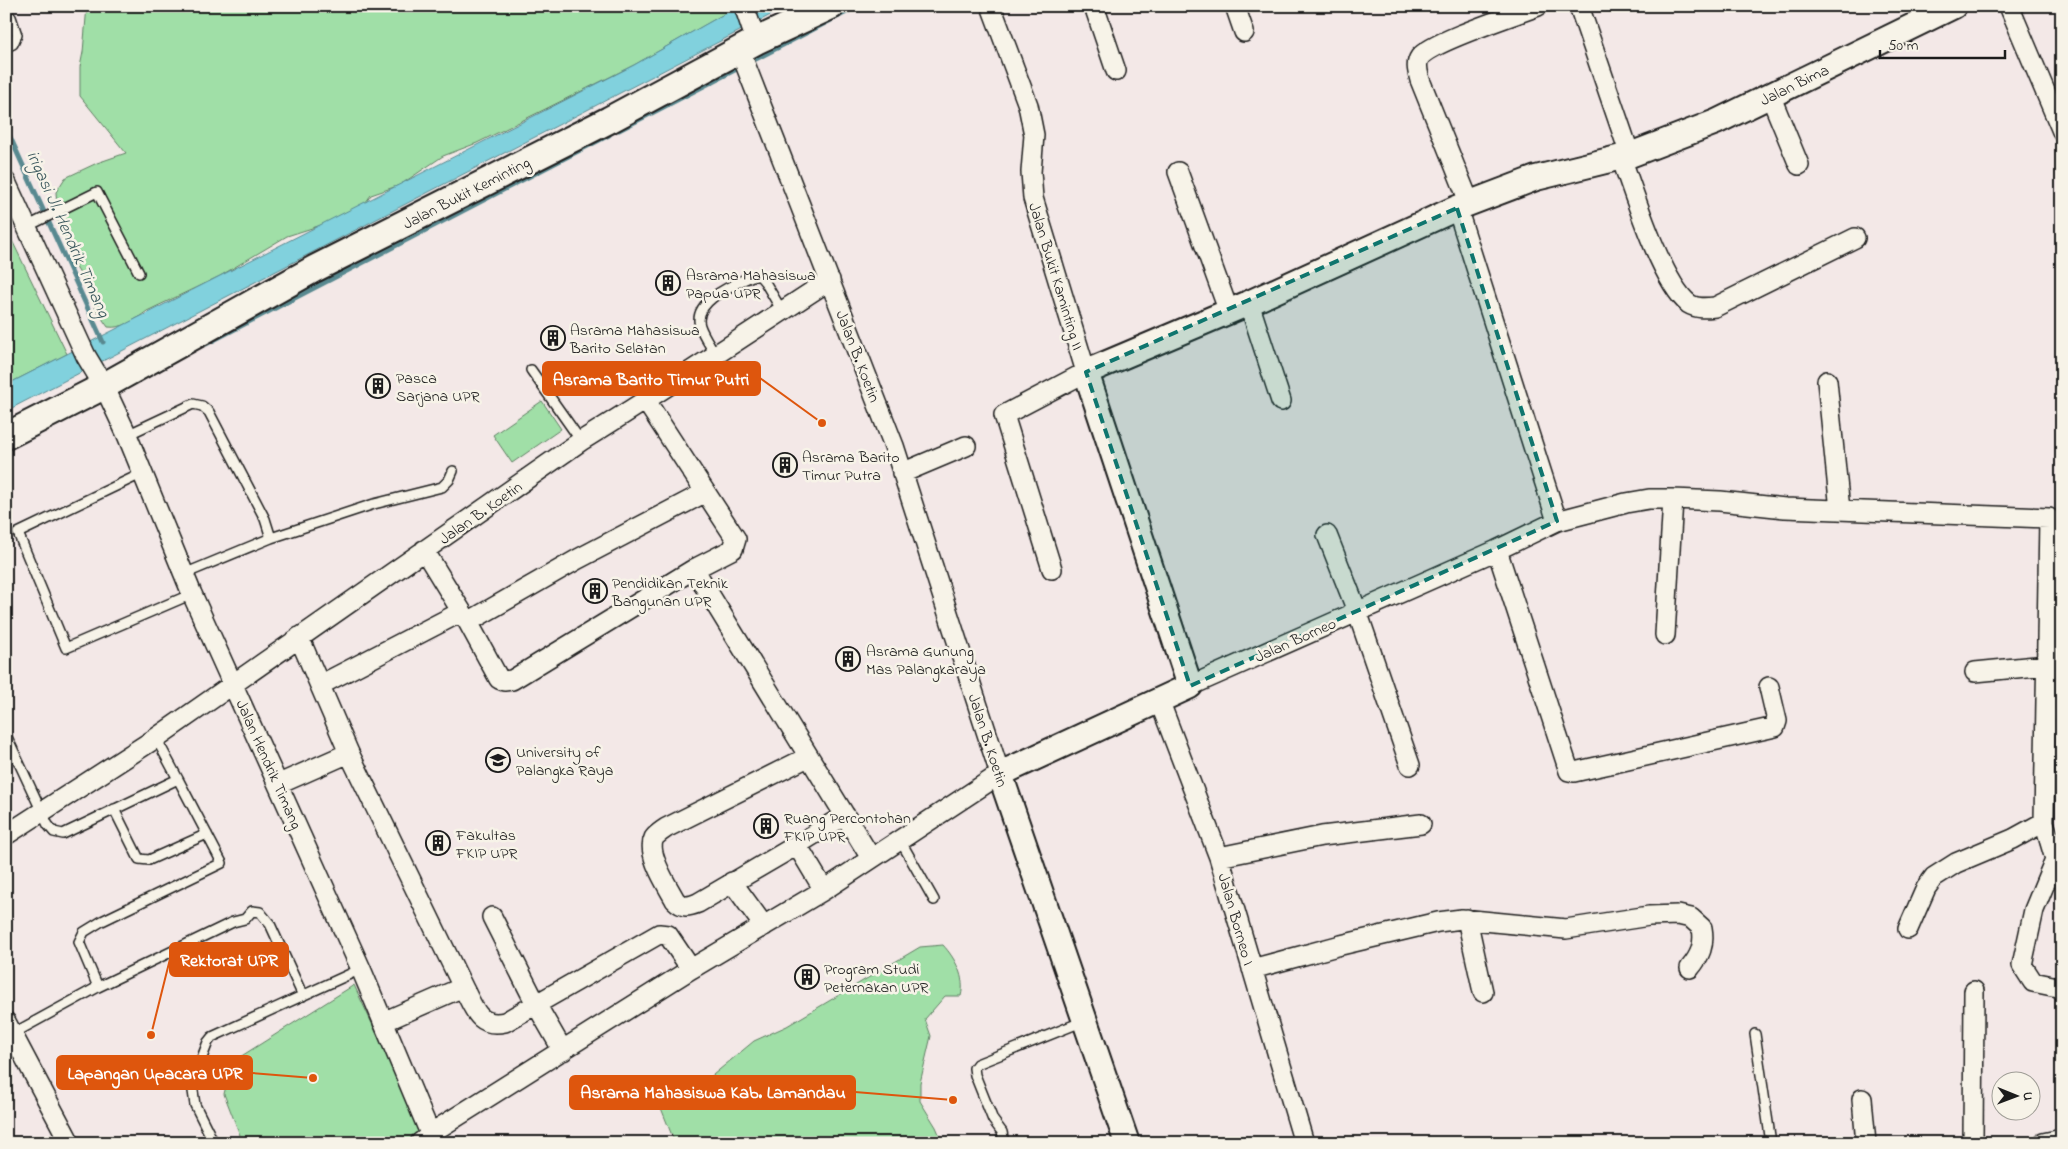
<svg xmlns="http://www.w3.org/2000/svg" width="2068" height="1149" font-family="'Indie Flower',sans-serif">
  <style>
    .green { fill: #a0dfa7; stroke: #5e7e62 }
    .water { fill: #81d1dd; stroke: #598990 }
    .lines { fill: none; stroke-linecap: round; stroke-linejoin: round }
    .stream { stroke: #598990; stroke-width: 5 }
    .service-casing { stroke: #1c1c1c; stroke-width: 12 }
    .minor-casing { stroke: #1c1c1c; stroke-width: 22 }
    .tertiary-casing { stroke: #1c1c1c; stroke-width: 28 }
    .secondary-casing { stroke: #1c1c1c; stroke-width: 30 }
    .service { stroke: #f7f3e8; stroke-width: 9 }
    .minor { stroke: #f7f3e8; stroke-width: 19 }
    .tertiary { stroke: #f7f3e8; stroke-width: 24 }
    .secondary { stroke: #f7f3e8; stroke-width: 26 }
    .marked { fill: #0f766e; fill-opacity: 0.2; stroke: #0f766e; stroke-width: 4; stroke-dasharray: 10 6; stroke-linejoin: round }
    .labels { text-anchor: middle; stroke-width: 5; stroke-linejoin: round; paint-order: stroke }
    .street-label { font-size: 16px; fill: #1c1c1c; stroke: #f7f3e8 }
    .poi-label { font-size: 16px; fill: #1c1c1c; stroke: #f7f3e8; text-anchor: start }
    .water-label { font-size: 18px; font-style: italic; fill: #3f5b60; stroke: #f7f3e8 }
    .leader { fill: none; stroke: #de560d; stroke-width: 2 }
    .callout-dot { fill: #de560d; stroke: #f7f3e8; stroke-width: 2 }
    .callout { fill: #de560d; stroke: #de560d; stroke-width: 2 }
    .callout-label { font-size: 18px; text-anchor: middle; font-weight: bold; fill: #fff }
  </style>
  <rect width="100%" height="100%" fill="#f3e8e7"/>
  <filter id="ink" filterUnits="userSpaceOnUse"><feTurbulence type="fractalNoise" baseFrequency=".02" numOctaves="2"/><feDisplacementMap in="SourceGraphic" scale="10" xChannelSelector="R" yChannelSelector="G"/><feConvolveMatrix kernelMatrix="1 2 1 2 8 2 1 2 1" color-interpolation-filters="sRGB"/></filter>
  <g filter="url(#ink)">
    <!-- green -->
    <path class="green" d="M87,6H723L726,13L634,65L477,143L443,156L400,185L371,195L366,202L337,220L287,236L220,276L147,311C135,320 122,329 108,327L96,310L90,289L77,269L58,221L56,192L65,178L97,163L126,153L80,96V67L83,52Z
      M6,228L67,354L6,385Z
      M542,401L561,429L512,463L493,435Z
      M943,945C955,958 966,978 961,996H945L925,1019L931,1036L920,1083V1101L936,1127L943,1143H675L661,1108L690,1094L754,1041L787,1026L920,947Z
      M354,985L425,1137L415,1143H243L224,1094L232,1062Z"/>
    <!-- water -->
    <path class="water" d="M738,6H788L6,411V385L634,65Z"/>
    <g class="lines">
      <!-- stream -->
      <path class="stream" d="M6,128L103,342
        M619,130L858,6
        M206,344L609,135"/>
      <defs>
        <path id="service" d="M6,47L13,44L17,35L11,17
          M26,227L97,192L139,273
          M715,354C710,345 703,335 700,326C692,301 735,284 752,276H760L765,282L782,311
          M531,370L581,441
          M127,435L193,404L202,406L209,412L265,519L271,538L184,574
          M143,473L18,533L66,648L192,594
          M271,538L374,504L442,487L449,480L453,471
          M2046,712L2062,714
          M6,735L48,825L54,832L63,834L178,779L156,738
          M114,809L139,859L149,860L207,834
          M900,840L934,900
          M98,987L79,942L84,932L102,921L222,863L178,779
          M12,1034L98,987L233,922L245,919L252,911L260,912L270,924L303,996
          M1755,1034L1771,1143
          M214,1143L195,1105L192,1084L208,1042L212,1037L361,969
          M1004,1143L1002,1132L993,1120L975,1075L974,1068L977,1064L1084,1021"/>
        <path id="minor" d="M744,6L756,41
          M991,6L1028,105L1034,135L1031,172L1033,198L1086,372L1004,415L1052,569
          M1094,6L1116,71
          M1235,6L1244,32
          M1579,6L1630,155
          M2009,6L2062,131
          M1770,95L1799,165
          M1621,157C1633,191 1662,283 1689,304C1697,309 1706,308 1715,307L1855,238
          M1178,172L1229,312
          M6,182L86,356L104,386L127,435L192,594L361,969L434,1143
          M1470,204L1420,80C1418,72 1415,64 1420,57C1433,41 1515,15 1538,6
          M1457,208L1557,521
          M1249,303L1281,401
          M1827,381L1840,510
          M902,473L966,446
          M1327,535L1357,611L1410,765
          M424,550L468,622L499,679L504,681L512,680L694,569L733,549L736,539L646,401
          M1497,550L1569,771L1574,772L1775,727L1777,721L1769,687
          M694,569L871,858
          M468,622L578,559L704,493
          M1665,635L1673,499
          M299,637L349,753L463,987L383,1022
          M1975,672L2046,665
          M320,685L461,612
          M1190,686L1497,550L1557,521L1626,503L1649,499H1673L1720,501L1785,508L2049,518L2044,822L2055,859L2034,910L2022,965L2033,982L2062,988
          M1159,700L1219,857L1304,1143
          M808,757L666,828C662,831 657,834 654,838C646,854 667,885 675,900C683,908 688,907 698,903L797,845L824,890
          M279,784L349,753
          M6,835L156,738L581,441C665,389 747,334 830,280
          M797,845L845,815
          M1219,857L1322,836L1421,824
          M732,882L764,926
          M492,917L536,1004L563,1051
          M1467,919L1483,992
          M1908,929L1926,888L1934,877L1956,863L2013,839L2044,822
          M1252,969L1341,945L1438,922L1462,919L1566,929L1649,916L1678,915L1691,918L1702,928C1705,945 1700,956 1690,968
          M463,987C474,1008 478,1028 505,1022L659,934L668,935L691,969
          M6,1022L70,1143
          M1862,1099L1866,1143
          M420,1143L439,1128L691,969L824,890L1000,774L894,446L740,51
          M1973,1143L1974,991
          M2043,1143L2062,1139"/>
        <path id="tertiary" d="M1127,1143L1000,774L1190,686L1086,372L1249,303L1457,208L1536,178L1630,155L1716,122L1954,6"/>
        <path id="secondary" d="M6,436L104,386L314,269L609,120L756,41L831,6"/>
      </defs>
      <!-- service casing -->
      <use href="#service" class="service-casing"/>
      <!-- minor casing -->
      <use href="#minor" class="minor-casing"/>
      <!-- tertiary casing -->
      <use href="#tertiary" class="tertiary-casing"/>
      <!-- secondary casing -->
      <use href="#secondary" class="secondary-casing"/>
      <!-- service -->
      <use href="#service" class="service"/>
      <!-- minor -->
      <use href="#minor" class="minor"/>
      <!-- tertiary -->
      <use href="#tertiary" class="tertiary"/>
      <!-- secondary -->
      <use href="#secondary" class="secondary"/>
    </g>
  </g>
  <!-- marked area -->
  <path class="marked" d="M1457,208L1557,521L1190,686L1086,372Z"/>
  <!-- icons -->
  <defs>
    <symbol id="building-ring" viewBox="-11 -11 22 22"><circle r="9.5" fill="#f7f3e8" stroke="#1c1c1c" stroke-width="1.5"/><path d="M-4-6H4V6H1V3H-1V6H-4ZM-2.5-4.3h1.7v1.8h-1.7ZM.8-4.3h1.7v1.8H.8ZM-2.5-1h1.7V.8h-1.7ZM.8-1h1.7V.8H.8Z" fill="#1c1c1c"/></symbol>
    <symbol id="university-ring" viewBox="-11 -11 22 22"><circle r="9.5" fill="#f7f3e8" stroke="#1c1c1c" stroke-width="1.5"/><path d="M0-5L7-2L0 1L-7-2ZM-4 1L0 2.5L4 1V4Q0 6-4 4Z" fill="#1c1c1c"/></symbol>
  </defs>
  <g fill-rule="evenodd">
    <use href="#building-ring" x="654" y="269" width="28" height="28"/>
    <use href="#building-ring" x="539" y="324" width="28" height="28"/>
    <use href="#building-ring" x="364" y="372" width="28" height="28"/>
    <use href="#building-ring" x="771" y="451" width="28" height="28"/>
    <use href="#building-ring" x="581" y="577" width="28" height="28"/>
    <use href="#building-ring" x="834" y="645" width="28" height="28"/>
    <use href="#university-ring" x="484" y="746" width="28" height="28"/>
    <use href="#building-ring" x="752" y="812" width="28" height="28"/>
    <use href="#building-ring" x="424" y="829" width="28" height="28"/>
    <use href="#building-ring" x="793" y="963" width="28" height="28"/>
  </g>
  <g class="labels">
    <!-- street labels -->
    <g class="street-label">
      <text transform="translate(1794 84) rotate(-26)" y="6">Jalan Bima</text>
      <text transform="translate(466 192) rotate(-27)" y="6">Jalan Bukit Keminting</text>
      <text transform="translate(1057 276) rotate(73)" y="6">Jalan Bukit Kaminting II</text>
      <text transform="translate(859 356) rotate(69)" y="6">Jalan B. Koetin</text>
      <text transform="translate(480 512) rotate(-35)" y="6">Jalan B. Koetin</text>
      <text transform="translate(1295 639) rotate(-24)" y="6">Jalan Borneo</text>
      <text transform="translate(989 740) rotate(72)" y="6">Jalan B. Koetin</text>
      <text transform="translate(270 764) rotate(66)" y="6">Jalan Hendrik Timang</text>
      <text transform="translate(1237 919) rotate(74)" y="6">Jalan Borneo I</text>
    </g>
    <!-- poi labels -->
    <g class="poi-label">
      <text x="686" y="280">Asrama Mahasiswa<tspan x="686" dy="18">Papua UPR</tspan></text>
      <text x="570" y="335">Asrama Mahasiswa<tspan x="570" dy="18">Barito Selatan</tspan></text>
      <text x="396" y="383">Pasca<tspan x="396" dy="18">Sarjana UPR</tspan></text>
      <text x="802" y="462">Asrama Barito<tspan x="802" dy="18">Timur Putra</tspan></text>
      <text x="612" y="588">Pendidikan Teknik<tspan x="612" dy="18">Bangunan UPR</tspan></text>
      <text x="866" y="656">Asrama Gunung<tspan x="866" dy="18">Mas Palangkaraya</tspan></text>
      <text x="516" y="757">University of<tspan x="516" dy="18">Palangka Raya</tspan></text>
      <text x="784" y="823">Ruang Percontohan<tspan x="784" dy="18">FKIP UPR</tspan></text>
      <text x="456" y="840">Fakultas<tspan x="456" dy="18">FKIP UPR</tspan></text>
      <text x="824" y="974">Program Studi<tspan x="824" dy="18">Peternakan UPR</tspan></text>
    </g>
    <!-- water labels -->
    <g class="water-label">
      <text transform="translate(69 234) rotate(66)" y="6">irigasi Jl. Hendrik Timang</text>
    </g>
  </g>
  <!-- callouts -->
  <path class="leader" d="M822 423L760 378M151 1035L170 959M313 1078L252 1073M953 1100L855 1092"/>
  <g class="callout-dot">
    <circle cx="822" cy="423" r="5"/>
    <circle cx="151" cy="1035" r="5"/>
    <circle cx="313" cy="1078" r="5"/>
    <circle cx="953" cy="1100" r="5"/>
  </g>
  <g class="callout">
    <rect x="543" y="362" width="217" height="33" rx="5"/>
    <rect x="170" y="943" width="118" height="33" rx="5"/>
    <rect x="57" y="1056" width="195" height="33" rx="5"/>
    <rect x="570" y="1076" width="285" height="33" rx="5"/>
  </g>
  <g class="callout-label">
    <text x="651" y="385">Asrama Barito Timur Putri</text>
    <text x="229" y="966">Rektorat UPR</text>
    <text x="155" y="1079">Lapangan Upacara UPR</text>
    <text x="713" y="1098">Asrama Mahasiswa Kab. Lamandau</text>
  </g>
  <!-- margin -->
  <rect width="2068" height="1149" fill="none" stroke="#f7f3e8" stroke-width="25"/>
  <rect x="12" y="12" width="2043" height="1124" fill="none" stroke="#1c1c1c" stroke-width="2" filter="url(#ink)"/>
  <!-- north arrow -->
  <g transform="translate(2016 1096) rotate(91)"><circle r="24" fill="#f7f3e8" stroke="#9f9d96"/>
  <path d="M0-4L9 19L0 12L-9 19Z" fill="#1c1c1c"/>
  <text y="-8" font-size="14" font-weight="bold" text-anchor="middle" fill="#1c1c1c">U</text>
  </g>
  <!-- scale -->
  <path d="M1880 50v8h125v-8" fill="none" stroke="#1c1c1c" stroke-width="2.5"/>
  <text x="1888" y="50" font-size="15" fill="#1c1c1c" stroke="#f7f3e8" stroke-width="4" paint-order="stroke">50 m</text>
</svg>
